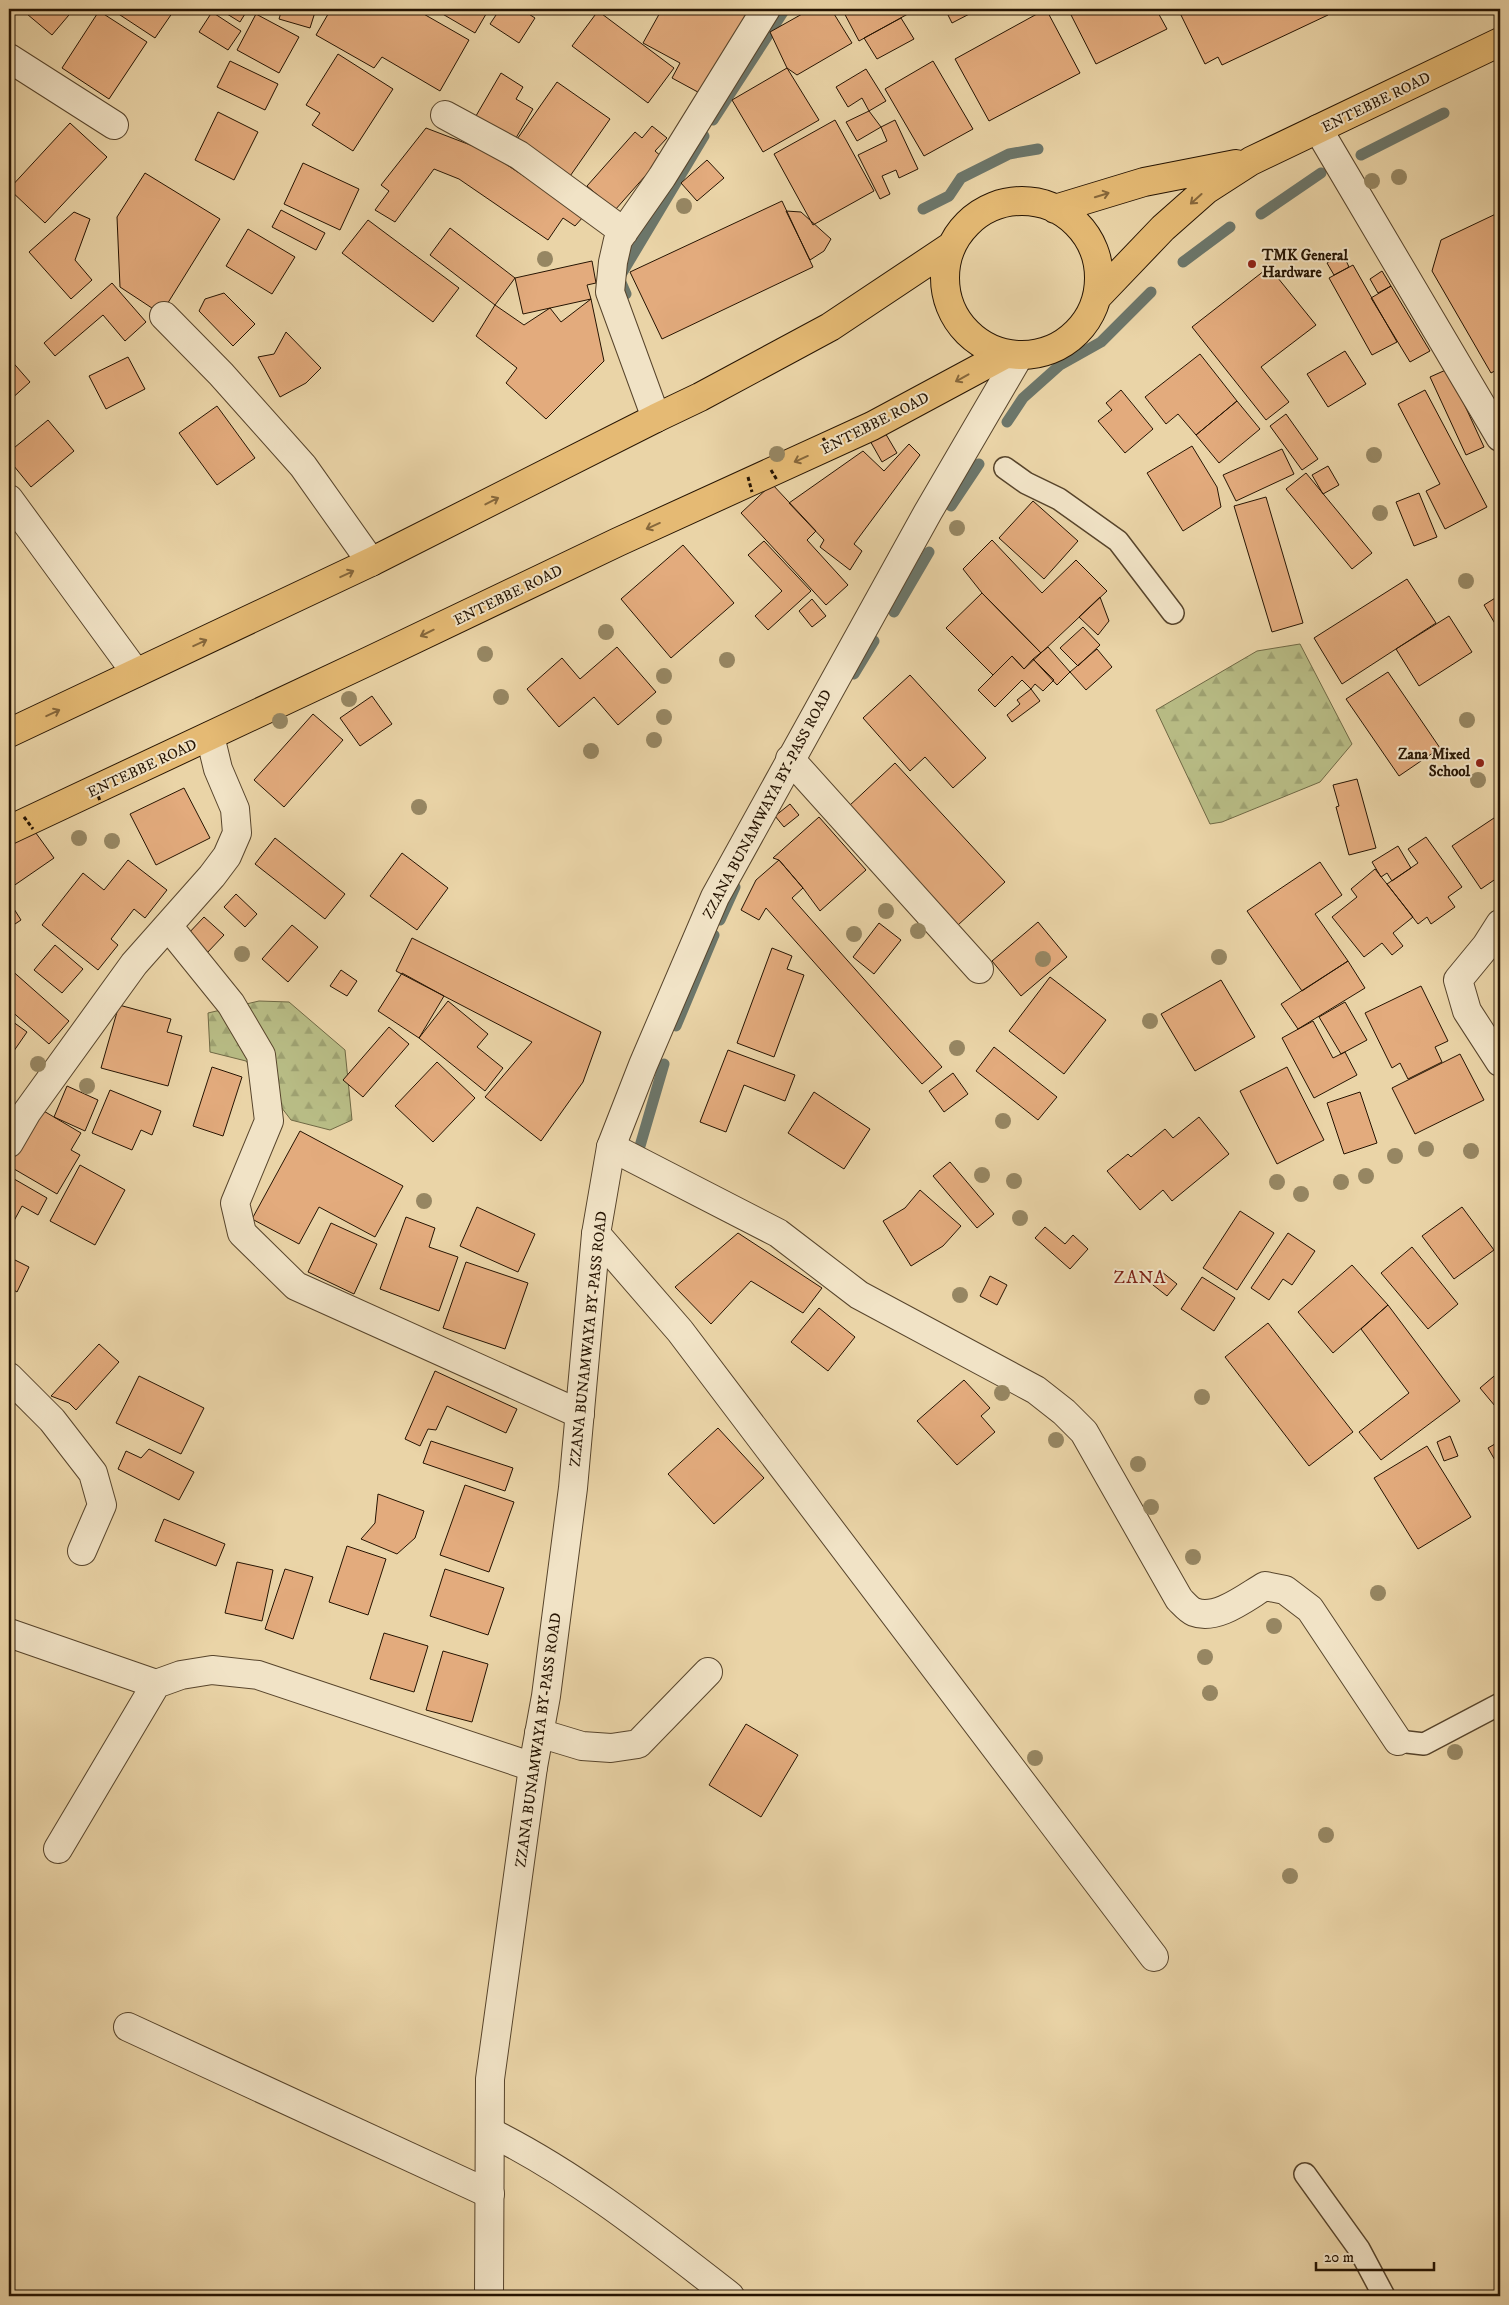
<svg xmlns="http://www.w3.org/2000/svg" width="1509" height="2305" font-family="'IM FELL DW Pica',serif">
  <style>
    .forest { fill: url(#forest-firs); stroke: #6f6844 }
    .lines { fill: none; stroke-linecap: round; stroke-linejoin: round }
    .stream { stroke: #6c766a; stroke-width: 11 }
    .building { fill: #e3ab7d; stroke: #261402 }
    .service-casing { stroke: #57442b; stroke-width: 24 }
    .minor-casing { stroke: #57442b; stroke-width: 30 }
    .tertiary-casing { stroke: #57442b; stroke-width: 30 }
    .primary-casing { stroke: #261402; stroke-width: 30 }
    .service { stroke: #f1e3c6; stroke-width: 21 }
    .minor { stroke: #f1e3c6; stroke-width: 28 }
    .tertiary { stroke: #f1e3c6; stroke-width: 28 }
    .primary { stroke: #e5ba74; stroke-width: 28 }
    .path-bridge { stroke: #261402; stroke-width: 3; stroke-dasharray: 4 2.5; stroke-linecap: butt }
    .tree { fill: #968662 }
    .oneway { stroke: #86673b }
    .poi-dot { fill: #8f2418; stroke: #f1e3c6; stroke-width: 2 }
    .labels { text-anchor: middle; stroke-width: 4; stroke-linejoin: round; paint-order: stroke }
    .street-label { font-size: 15px; fill: #261402; stroke: #f1e3c6 }
    .poi-label { font-size: 15px; font-weight: bold; fill: #261402; stroke: #f1e3c6; text-anchor: start }
    .quarter-label { font-size: 18px; letter-spacing: 1px; fill: #7a1f14; stroke: #f1e3c6 }
  </style>
  <defs>
    <pattern id="forest-firs" width="22" height="20" patternUnits="userSpaceOnUse" patternTransform="scale(1.25)"><rect width="22" height="20" fill="#b8bc85"/><path d="M5 1l3.5 6h-7zM16 11l3.5 6h-7z" fill="#9ea171"/></pattern>
  </defs>
  <rect width="100%" height="100%" fill="#ead4a7"/>
  <filter id="stains"><feTurbulence type="fractalNoise" baseFrequency=".004" numOctaves="4"/><feColorMatrix values="0 0 0 0 .2 0 0 0 0 .09 0 0 0 0 .02 0 0 0 .5 -.17"/></filter>
  <radialGradient id="worn" r=".72"><stop offset=".6" stop-color="#630" stop-opacity="0"/><stop offset="1" stop-color="#630" stop-opacity=".3"/></radialGradient>
  <!-- forest -->
  <path class="forest" d="M1300,644L1352,744L1320,782L1222,822L1210,824L1156,710L1257,651Z
    M259,1001L289,1002L345,1050L352,1120L330,1130L291,1120L246,1061L210,1052L208,1013Z"/>
  <g class="lines">
    <!-- stream -->
    <path class="stream" d="M713,120L785,9
      M1361,155L1444,113
      M923,209L949,196L961,178L1009,154L1038,149
      M1261,214L1321,173
      M1183,262L1230,227
      M626,294L619,278L704,136
      M1007,422L1023,398L1060,365L1101,342L1151,292
      M951,506L979,464
      M894,612L929,552
      M854,674L874,641
      M720,920L735,887
      M676,1026L714,935
      M640,1146L664,1064"/>
  </g>
  <!-- building -->
  <path class="building" d="M21,9H74L52,35Z
    M111,9H175L155,38Z
    M219,9H248L240,22Z
    M282,9H316L310,28L279,19Z
    M331,9H415L469,40L440,91L382,57L374,68L316,35Z
    M434,9H489L475,33Z
    M500,9H521L535,18L519,43L490,24Z
    M662,9H756L707,97L672,78L680,63L643,43Z
    M811,9H831L852,43L797,75L787,68L770,32Z
    M842,9H914L915,10L859,41Z
    M945,9H979L952,23Z
    M1046,9L1080,73L989,121L955,59Z
    M1068,9H1156L1167,29L1096,64Z
    M1178,9H1325L1328,15L1222,65L1218,57L1205,64Z
    M99,11L147,42L109,99L62,68Z
    M598,11L674,68L648,103L572,46Z
    M212,12L241,31L228,50L199,32Z
    M256,14L299,37L279,73L237,50Z
    M901,18L914,39L877,59L864,38Z
    M338,54L393,89L353,151L312,125L320,113L306,105Z
    M230,61L278,84L265,110L217,87Z
    M933,61L973,129L924,156L885,89Z
    M787,68L819,120L763,152L732,100Z
    M866,69L886,101L869,111L862,98L848,107L836,87Z
    M501,73L523,87L516,99L533,109L513,143L473,121Z
    M557,82L610,119L568,179L515,142Z
    M869,111L881,127L857,141L846,122Z
    M218,112L258,132L234,180L195,160Z
    M835,120L874,191L813,225L774,154Z
    M895,120L918,169L899,178L896,170L882,176L890,194L880,199L858,155L887,141L881,127Z
    M70,123L107,157L45,223L9,189Z
    M652,126L667,138L655,151L662,157L615,210L587,186L635,132L642,138Z
    M426,128L486,151L584,216L575,226L563,218L548,240L459,179L434,169L395,222L375,210L389,191L381,185Z
    M707,160L724,178L697,201L681,183Z
    M303,163L359,189L340,230L284,204Z
    M145,173L220,219L161,314L120,287L117,217Z
    M782,201L813,267L662,339L630,272Z
    M281,210L325,233L316,250L272,227Z
    M786,211L801,212L831,239L824,251L810,260Z
    M74,212L90,219L75,260L92,280L71,299L29,252Z
    M1500,212V368L1491,373L1432,271L1441,240Z
    M368,220L459,288L433,322L342,253Z
    M450,228L515,278L495,305L430,255Z
    M248,229L295,257L272,294L226,266Z
    M1343,254L1349,267L1334,275L1327,263Z
    M592,261L596,283L587,285L591,299L523,314L515,278Z
    M1353,265L1397,342L1372,355L1329,278Z
    M1269,267L1316,325L1261,367L1289,402L1266,420L1192,327Z
    M1382,271L1391,286L1378,293L1370,279Z
    M112,283L146,322L125,341L103,315L55,356L44,343Z
    M1391,286L1430,351L1410,362L1371,298Z
    M224,293L255,324L233,346L199,311L205,299Z
    M591,299L604,361L546,419L506,383L517,368L476,336L495,305L524,325L550,308L561,322Z
    M286,332L321,368L306,383L280,397L258,357L274,354Z
    M1345,351L1366,384L1328,407L1307,374Z
    M1200,354L1237,401L1196,435L1178,414L1166,424L1145,397Z
    M128,357L145,389L106,409L89,376Z
    M9,358L30,382L9,401Z
    M1448,369L1484,447L1466,455L1430,377Z
    M1121,390L1153,429L1125,453L1098,421L1112,410L1106,403Z
    M1425,390L1487,507L1445,529L1426,491L1440,484L1398,404Z
    M1237,401L1260,429L1219,463L1196,435Z
    M217,406L255,458L217,485L179,433Z
    M1286,414L1318,459L1302,470L1270,426Z
    M48,420L74,451L31,487L9,460V452Z
    M884,431L897,453L882,462L869,439Z
    M909,444L920,455L854,544L862,551L850,570L820,547L824,540L789,503L863,451L884,471Z
    M1192,446L1217,487L1221,507L1183,531L1147,473Z
    M1282,449L1294,474L1236,501L1223,475Z
    M1328,466L1339,485L1323,494L1312,475Z
    M1306,473L1372,553L1352,569L1286,489Z
    M772,484L816,531L807,540L848,585L826,605L741,513Z
    M1419,493L1437,537L1414,546L1396,502Z
    M1266,497L1303,623L1272,632L1234,506Z
    M1033,501L1078,541L1044,579L999,538Z
    M992,540L1042,593L1076,560L1107,591L1041,653L982,593L963,569Z
    M764,541L811,591L768,630L755,616L782,591L748,555Z
    M683,545L734,603L671,658L621,599Z
    M1407,579L1436,623L1342,684L1314,638Z
    M982,593L1041,653L1024,669L1012,656L993,675L946,628Z
    M1500,595V632L1484,605Z
    M1100,597L1109,621L1098,635L1079,617Z
    M812,599L826,616L812,627L799,611Z
    M1449,616L1472,652L1419,686L1396,649Z
    M1083,627L1100,645L1078,666L1060,648Z
    M617,647L656,692L618,725L594,697L559,727L527,689L562,658L580,679Z
    M1048,647L1070,672L1057,685L1033,659Z
    M1097,649L1112,667L1086,690L1070,672Z
    M1012,656L1024,669L1033,659L1054,680L1043,691L1035,684L1031,689L1022,680L995,707L978,690Z
    M1388,672L1440,748L1399,776L1346,699Z
    M910,675L986,758L953,788L925,757L910,771L863,718Z
    M1031,689L1040,701L1012,722L1007,715L1020,704L1017,700Z
    M372,696L392,724L360,746L340,718Z
    M313,714L343,740L284,807L254,780Z
    M895,763L1005,882L958,925L849,806Z
    M1357,779L1376,848L1349,855L1336,807L1339,806L1333,785Z
    M184,788L210,838L156,865L130,814Z
    M790,804L799,815L784,827L775,816Z
    M1500,814V876L1481,889L1452,846Z
    M819,817L866,870L820,911L803,888L779,860L773,858Z
    M33,829L54,858L9,889V846Z
    M1426,837L1462,887L1448,897L1455,907L1431,924L1427,917L1418,924L1387,884L1418,863L1408,849Z
    M275,838L345,894L325,919L255,864Z
    M1398,846L1411,868L1392,881L1387,873L1381,877L1372,862Z
    M402,853L448,888L417,930L370,896Z
    M128,860L167,890L145,918L134,909L111,939L118,945L98,970L42,925L83,873L104,890Z
    M779,860L803,888L792,898L942,1067L922,1084L766,908L759,920L741,910L756,880Z
    M1320,862L1342,895L1315,914L1348,961L1302,991L1247,911Z
    M1375,869L1413,917L1393,933L1403,946L1392,955L1382,943L1364,957L1332,917L1357,897L1351,889Z
    M236,894L257,914L245,927L224,907Z
    M9,901L21,920L9,928Z
    M204,917L224,935L206,954L186,936Z
    M1038,922L1067,957L1021,996L992,961Z
    M879,923L901,940L874,974L853,957Z
    M292,925L318,947L288,982L262,959Z
    M412,938L601,1032L583,1082L541,1141L485,1097L532,1042L396,971Z
    M55,945L83,969L62,993L34,970Z
    M772,948L792,956L787,969L804,975L774,1057L737,1043Z
    M1348,961L1365,988L1298,1029L1281,1004Z
    M9,968L69,1021L49,1044L9,1009Z
    M341,970L357,981L347,996L330,986Z
    M402,973L444,996L419,1038L378,1011Z
    M1050,977L1106,1020L1064,1074L1009,1031Z
    M1221,980L1255,1037L1195,1071L1161,1014Z
    M1421,986L1448,1041L1435,1047L1442,1062L1408,1079L1400,1063L1392,1068L1365,1013Z
    M448,1001L488,1034L477,1047L503,1068L485,1091L419,1038Z
    M1345,1002L1367,1040L1341,1054L1319,1017Z
    M119,1005L171,1019L167,1032L182,1036L168,1086L101,1068Z
    M9,1019L27,1032L9,1058Z
    M1313,1021L1333,1058L1345,1052L1357,1075L1314,1098L1282,1038Z
    M389,1027L409,1044L363,1097L343,1080Z
    M994,1047L1057,1097L1038,1120L976,1071Z
    M728,1050L795,1075L785,1101L744,1085L726,1132L700,1122Z
    M1460,1054L1484,1100L1415,1134L1392,1088Z
    M437,1062L475,1098L433,1142L395,1106Z
    M212,1067L242,1077L223,1136L193,1126Z
    M1287,1067L1324,1140L1277,1164L1240,1091Z
    M953,1073L968,1094L944,1112L929,1091Z
    M67,1086L98,1100L85,1131L54,1117Z
    M110,1090L161,1111L152,1135L141,1130L132,1150L92,1133Z
    M814,1092L870,1129L844,1169L788,1133Z
    M1360,1092L1377,1143L1344,1154L1327,1103Z
    M42,1110L81,1133L71,1150L80,1155L57,1194L9,1166Z
    M1199,1117L1229,1154L1172,1201L1163,1190L1140,1210L1107,1171L1128,1154L1131,1157L1165,1129L1173,1138Z
    M300,1131L403,1186L375,1237L319,1207L299,1244L252,1219Z
    M950,1162L994,1214L977,1228L933,1176Z
    M80,1165L125,1190L95,1245L50,1221Z
    M9,1176L47,1198L38,1215L22,1206L9,1230Z
    M920,1190L961,1226L943,1246L911,1266L883,1221L905,1208Z
    M477,1207L535,1234L518,1272L460,1246Z
    M1462,1207L1494,1250L1454,1279L1422,1236Z
    M1240,1211L1274,1233L1237,1290L1203,1268Z
    M406,1217L435,1228L429,1247L458,1257L439,1311L380,1289Z
    M331,1223L377,1244L354,1294L308,1272Z
    M1045,1227L1065,1244L1073,1235L1088,1249L1070,1269L1035,1238Z
    M738,1233L822,1288L803,1313L751,1281L711,1324L675,1287Z
    M1288,1233L1315,1251L1292,1285L1283,1279L1269,1300L1251,1288Z
    M1412,1247L1458,1304L1428,1329L1381,1273Z
    M9,1257L29,1267L17,1292L9,1287Z
    M466,1262L528,1283L505,1349L443,1328Z
    M1352,1265L1388,1305L1333,1353L1298,1312Z
    M1162,1272L1177,1284L1167,1296L1153,1285Z
    M990,1276L1007,1285L997,1305L980,1296Z
    M1202,1277L1235,1298L1214,1331L1181,1309Z
    M1388,1305L1460,1401L1381,1460L1359,1432L1409,1393L1361,1329Z
    M819,1308L855,1337L828,1371L791,1342Z
    M1268,1323L1353,1432L1309,1466L1225,1357Z
    M99,1344L119,1362L76,1410L69,1403L51,1396Z
    M435,1371L517,1409L506,1433L447,1406L436,1430L428,1429L420,1446L405,1439Z
    M1500,1371V1412L1480,1388Z
    M139,1376L204,1408L181,1454L116,1423Z
    M964,1380L990,1408L981,1416L995,1432L957,1465L917,1421Z
    M718,1428L764,1478L714,1524L668,1474Z
    M1450,1436L1458,1456L1444,1461L1437,1442Z
    M431,1441L513,1468L505,1491L423,1463Z
    M1500,1441V1469L1488,1448Z
    M1427,1446L1471,1517L1418,1549L1374,1478Z
    M149,1449L194,1472L179,1500L118,1469L126,1451L141,1458Z
    M465,1485L514,1502L489,1572L440,1555Z
    M378,1494L424,1511L415,1538L397,1554L361,1539L375,1523Z
    M164,1519L225,1544L216,1566L155,1541Z
    M347,1546L386,1559L368,1615L329,1602Z
    M237,1562L273,1570L262,1621L225,1613Z
    M285,1569L313,1577L293,1639L265,1629Z
    M445,1569L504,1588L488,1635L430,1616Z
    M384,1633L428,1646L414,1692L370,1679Z
    M443,1651L488,1664L472,1722L426,1710Z
    M746,1724L798,1755L761,1817L709,1785Z"/>
  <g class="lines">
    <defs>
      <path id="service" d="M1005,468L1026,483L1059,499L1118,541L1173,613
        M1398,1741L1424,1744L1500,1704
        M1305,2174L1359,2249L1384,2296"/>
      <path id="minor" d="M9,58L114,125
        M445,115L519,155L624,232
        M1318,129L1500,437
        M164,316L221,374L303,466L371,562
        M656,418L610,292L613,262L618,240L662,177L766,9
        M9,499L136,673
        M790,759L979,969
        M1500,924L1486,946L1458,980L1467,1011L1500,1062
        M168,926L231,1004L261,1055L269,1121L235,1203L242,1233L296,1286L580,1414
        M9,1143L27,1112L134,964L212,876L227,856L237,833L235,809L218,769L210,736
        M611,1147L778,1233L859,1295L1036,1390L1064,1412L1084,1432L1179,1599C1184,1604 1189,1610 1194,1612C1217,1621 1246,1597 1265,1586L1285,1590L1310,1609L1398,1741
        M596,1234L680,1331L1154,1957
        M9,1377L52,1420L93,1473L102,1505L82,1551
        M9,1633L156,1684L181,1675L212,1670L258,1675L533,1767
        M539,1733L582,1746L611,1748L638,1744L708,1672
        M58,1849L156,1684
        M128,2027L490,2194
        M490,2132C577,2175 654,2237 730,2296"/>
      <path id="tertiary" d="M489,2296L490,2079L533,1767L546,1696L573,1488L596,1234L611,1147L643,1065L715,897L928,512L1019,356"/>
      <path id="primary" d="M945 278a77 77 0 1 1 154 0a77 77 0 1 1-154 0Z
        M1055,209L1144,182L1236,164
        M1097,297L1163,228L1206,190L1251,161L1500,42
        M9,733L371,562L656,418L700,397L830,327L950,247
        M9,830L371,660L618,542L872,426L1004,355"/>
    </defs>
    <!-- service casing -->
    <use href="#service" class="service-casing"/>
    <!-- minor casing -->
    <use href="#minor" class="minor-casing"/>
    <!-- tertiary casing -->
    <use href="#tertiary" class="tertiary-casing"/>
    <!-- primary casing -->
    <use href="#primary" class="primary-casing"/>
    <!-- service -->
    <use href="#service" class="service"/>
    <!-- minor -->
    <use href="#minor" class="minor"/>
    <!-- tertiary -->
    <use href="#tertiary" class="tertiary"/>
    <!-- primary -->
    <use href="#primary" class="primary"/>
    <!-- path-bridge -->
    <path class="path-bridge" d="M823,438L833,452
      M771,470L777,480
      M748,477L752,492
      M94,784L100,801
      M24,817L33,829"/>
  </g>
  <!-- trees -->
  <g class="tree">
    <circle cx="1399" cy="177" r="8"/>
    <circle cx="1372" cy="181" r="8"/>
    <circle cx="684" cy="206" r="8"/>
    <circle cx="545" cy="259" r="8"/>
    <circle cx="777" cy="454" r="8"/>
    <circle cx="1374" cy="455" r="8"/>
    <circle cx="1380" cy="513" r="8"/>
    <circle cx="957" cy="528" r="8"/>
    <circle cx="1466" cy="581" r="8"/>
    <circle cx="606" cy="632" r="8"/>
    <circle cx="485" cy="654" r="8"/>
    <circle cx="727" cy="660" r="8"/>
    <circle cx="664" cy="676" r="8"/>
    <circle cx="501" cy="697" r="8"/>
    <circle cx="349" cy="699" r="8"/>
    <circle cx="664" cy="717" r="8"/>
    <circle cx="1467" cy="720" r="8"/>
    <circle cx="280" cy="721" r="8"/>
    <circle cx="654" cy="740" r="8"/>
    <circle cx="591" cy="751" r="8"/>
    <circle cx="1478" cy="780" r="8"/>
    <circle cx="419" cy="807" r="8"/>
    <circle cx="79" cy="838" r="8"/>
    <circle cx="112" cy="841" r="8"/>
    <circle cx="886" cy="911" r="8"/>
    <circle cx="918" cy="931" r="8"/>
    <circle cx="854" cy="934" r="8"/>
    <circle cx="242" cy="954" r="8"/>
    <circle cx="1219" cy="957" r="8"/>
    <circle cx="1043" cy="959" r="8"/>
    <circle cx="1150" cy="1021" r="8"/>
    <circle cx="957" cy="1048" r="8"/>
    <circle cx="38" cy="1064" r="8"/>
    <circle cx="87" cy="1086" r="8"/>
    <circle cx="1003" cy="1121" r="8"/>
    <circle cx="1426" cy="1149" r="8"/>
    <circle cx="1471" cy="1151" r="8"/>
    <circle cx="1395" cy="1156" r="8"/>
    <circle cx="982" cy="1175" r="8"/>
    <circle cx="1366" cy="1176" r="8"/>
    <circle cx="1014" cy="1181" r="8"/>
    <circle cx="1277" cy="1182" r="8"/>
    <circle cx="1341" cy="1182" r="8"/>
    <circle cx="1301" cy="1194" r="8"/>
    <circle cx="424" cy="1201" r="8"/>
    <circle cx="1020" cy="1218" r="8"/>
    <circle cx="960" cy="1295" r="8"/>
    <circle cx="1002" cy="1393" r="8"/>
    <circle cx="1202" cy="1397" r="8"/>
    <circle cx="1056" cy="1440" r="8"/>
    <circle cx="1138" cy="1464" r="8"/>
    <circle cx="1151" cy="1507" r="8"/>
    <circle cx="1193" cy="1557" r="8"/>
    <circle cx="1378" cy="1593" r="8"/>
    <circle cx="1274" cy="1626" r="8"/>
    <circle cx="1205" cy="1657" r="8"/>
    <circle cx="1210" cy="1693" r="8"/>
    <circle cx="1455" cy="1752" r="8"/>
    <circle cx="1035" cy="1758" r="8"/>
    <circle cx="1326" cy="1835" r="8"/>
    <circle cx="1290" cy="1876" r="8"/>
  </g>
  <!-- one-way arrows -->
  <defs><path id="oneway-shaft" d="M-6 0H5M1.5-3L5.5 0L1.5 3" fill="none" stroke-width="1.6" stroke-linecap="round" stroke-linejoin="round" transform="scale(1.25)"/></defs>
  <g class="oneway">
    <use href="#oneway-shaft" transform="translate(1102 195) rotate(-17)"/>
    <use href="#oneway-shaft" transform="translate(1196 199) rotate(138)"/>
    <use href="#oneway-shaft" transform="translate(962 378) rotate(151)"/>
    <use href="#oneway-shaft" transform="translate(801 459) rotate(156)"/>
    <use href="#oneway-shaft" transform="translate(492 501) rotate(-27)"/>
    <use href="#oneway-shaft" transform="translate(653 526) rotate(156)"/>
    <use href="#oneway-shaft" transform="translate(347 574) rotate(-25)"/>
    <use href="#oneway-shaft" transform="translate(427 633) rotate(154)"/>
    <use href="#oneway-shaft" transform="translate(200 643) rotate(-25)"/>
    <use href="#oneway-shaft" transform="translate(53 713) rotate(-25)"/>
  </g>
  <!-- markers -->
  <g class="poi-dot">
    <circle cx="1252" cy="264" r="5"/>
    <circle cx="1480" cy="763" r="5"/>
  </g>
  <g class="labels">
    <!-- street labels -->
    <g class="street-label">
      <text transform="translate(1376 102) rotate(-26)" y="5">ENTEBBE ROAD</text>
      <text transform="translate(875 423) rotate(-27)" y="5">ENTEBBE ROAD</text>
      <text transform="translate(508 595) rotate(-26)" y="5">ENTEBBE ROAD</text>
      <text transform="translate(142 768) rotate(-25)" y="5">ENTEBBE ROAD</text>
      <text transform="translate(767 804) rotate(-62)" y="5">ZZANA BUNAMWAYA BY-PASS ROAD</text>
      <text transform="translate(588 1339) rotate(-84)" y="5">ZZANA BUNAMWAYA BY-PASS ROAD</text>
      <text transform="translate(538 1740) rotate(-82)" y="5">ZZANA BUNAMWAYA BY-PASS ROAD</text>
    </g>
    <!-- poi labels -->
    <g class="poi-label">
      <text x="1262" y="260">TMK General<tspan x="1262" dy="17">Hardware</tspan></text>
      <text x="1470" y="759" text-anchor="end">Zana Mixed<tspan x="1470" dy="17">School</tspan></text>
    </g>
    <!-- quarter labels -->
    <g class="quarter-label">
      <text x="1140" y="1283">ZANA</text>
    </g>
  </g>
  <!-- margin -->
  <rect width="1509" height="2305" fill="none" stroke="#ead4a7" stroke-width="30"/>
  <rect x="10" y="10" width="1489" height="2285" fill="none" stroke="#261402" stroke-width="2.5"/>
  <rect x="15" y="15" width="1479" height="2275" fill="none" stroke="#261402"/>
  <!-- scale -->
  <path d="M1316 2262v8h118v-8" fill="none" stroke="#261402" stroke-width="2.5"/>
  <text x="1324" y="2262" font-size="15" fill="#261402" stroke="#f1e3c6" stroke-width="4" paint-order="stroke">20 m</text>
  <rect width="100%" height="100%" filter="url(#stains)"/>
  <rect width="100%" height="100%" fill="url(#worn)"/>
</svg>
